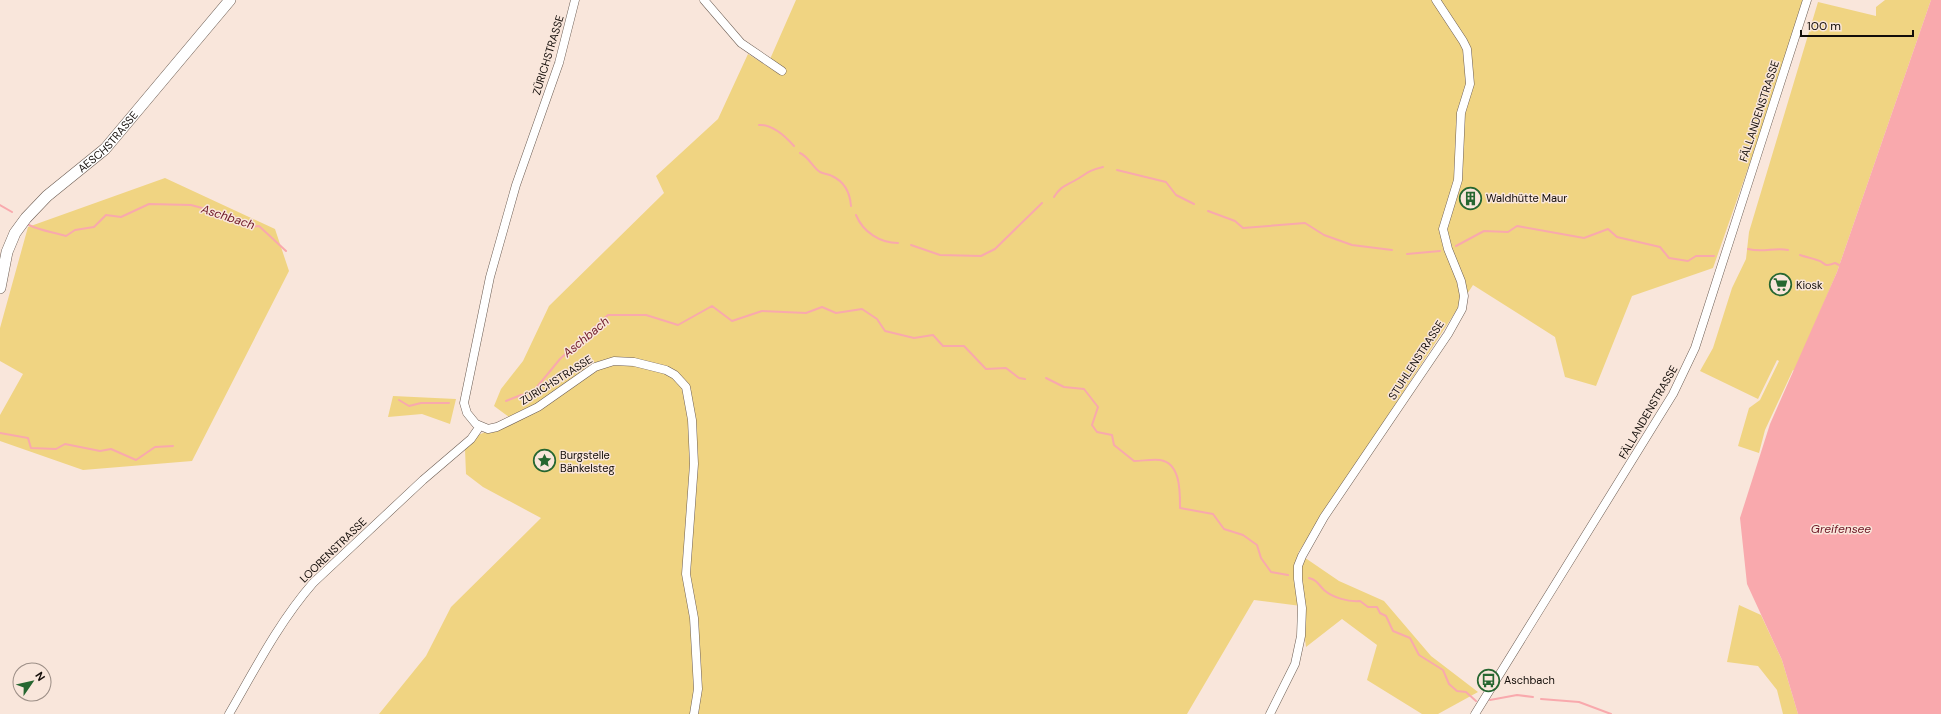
<svg xmlns="http://www.w3.org/2000/svg" width="1941" height="714" font-family="'DM Sans',sans-serif">
  <style>
    .green { fill: #f0d482 }
    .water { fill: #f9a9ad }
    .lines { fill: none; stroke-linecap: round; stroke-linejoin: round }
    .stream { stroke: #f9a9ad; stroke-width: 2 }
    .minor-casing { stroke: #6d5e54; stroke-width: 9 }
    .major-casing { stroke: #6d5e54; stroke-width: 12 }
    .minor { stroke: #fff; stroke-width: 8 }
    .major { stroke: #fff; stroke-width: 11 }
    .labels { text-anchor: middle; stroke-width: 3; stroke-linejoin: round; paint-order: stroke }
    .street-label { font-size: 11px; fill: #130d09; stroke: #f9e6db }
    .poi-label { font-size: 11px; fill: #130d09; stroke: #f9e6db; text-anchor: start }
    .water-label { font-size: 12px; font-style: italic; fill: #6e1826; stroke: #f9e6db }
  </style>
  <rect width="100%" height="100%" fill="#f9e6db"/>
  <!-- green -->
  <path class="green" d="M796,0H1807L1713,268L1632,296L1596,386L1565,377L1555,337L1473,285L1298,553L1339,581L1384,601L1431,656L1478,692L1438,714H1422L1367,680L1377,645L1342,619L1306,647L1301,606L1254,600L1187,714H379L426,656L451,607L541,518L483,487L466,474L465,449L476,436L513,420L494,406L501,389L523,361L549,306L664,193L656,176L718,119L748,54L767,66Z
    M1885,0H1931L1837,272L1795,371L1793,370L1765,430L1759,453L1738,446L1749,408L1760,400L1779,361L1777,360L1758,399L1700,371L1713,348L1732,288L1746,259L1749,232L1818,2L1876,16V7Z
    M165,178L275,229L289,271L192,461L83,470L0,441V415L23,374L0,361V328L28,227Z
    M393,396L456,399L450,424L422,414L388,417Z
    M1739,605L1761,615L1782,660L1798,714H1783L1777,690L1758,666L1727,662Z"/>
  <!-- water -->
  <path class="water" d="M1931,0H1941V714H1798L1782,660L1747,584L1740,518L1770,424L1837,272Z"/>
  <g class="lines">
    <!-- stream -->
    <path class="stream" d="M759,125C773,124 786,137 794,146
      M800,153C809,157 813,168 820,172C824,174 829,174 832,176C845,182 850,192 851,206
      M1117,170L1166,182L1176,195L1194,204
      M1054,197C1060,187 1065,186 1074,181C1087,174 1086,171 1103,167
      M0,205L12,212
      M1208,211L1235,221L1243,228L1305,223L1324,235L1352,245L1392,250
      M856,215C863,232 880,243 898,243
      M29,225C41,231 53,232 66,236L75,230L94,227L106,215L121,217L149,204L191,205L235,217L250,227L259,226L286,251
      M911,245L940,255L981,256L995,249L1042,203
      M1456,246L1484,231L1508,232L1517,226L1584,238L1608,229L1617,237L1660,247L1669,258L1688,261L1696,256H1714
      M1748,249C1764,253 1774,247 1788,250
      M1407,254L1440,251
      M1800,255C1806,257 1811,258 1817,260C1826,262 1822,268 1835,263L1839,265
      M1046,378L1064,387L1084,389L1098,407L1092,425L1097,432L1112,435L1114,445L1134,461C1142,461 1152,459 1160,460C1181,463 1180,493 1180,508L1213,514L1224,529L1243,535L1257,545L1261,558L1271,572L1288,575
      M399,400L409,406L421,403H449
      M506,401L521,395L532,393L560,359L608,315H646L678,325L712,306L732,321L762,311L806,313L822,307L836,313L862,309L877,319L885,331L914,338L933,335L943,346H964L986,369L1006,368L1019,378L1025,379
      M0,433L28,438L31,448L56,449L65,444L100,451L111,449L136,460L155,447L173,446
      M1309,578C1317,580 1318,584 1324,590C1333,598 1349,602 1360,601L1368,607H1377L1380,613L1386,616L1393,631L1410,638L1419,655L1443,670L1449,684L1457,691L1466,692L1476,701
      M1541,699L1579,702L1611,714
      M1490,700L1517,695L1533,697"/>
    <defs>
      <path id="minor" d="M575,0L559,63L516,185L490,277L464,403L467,413L476,424L488,429L497,427L538,407L595,367L614,361L634,362L666,370L675,375L686,387L692,420L694,464L686,574L694,618L698,689L694,714
        M704,0L741,43L782,71
        M229,714C255,669 279,622 313,583L423,480L471,439L480,426
        M1270,714L1295,664L1301,636L1302,608L1298,579V566L1302,556L1324,517L1448,334L1462,309L1464,296L1461,281L1448,249L1443,229L1458,180L1461,113L1470,84L1467,49L1463,41L1436,0
        M1475,714L1673,394L1695,348L1705,317L1807,0"/>
      <g id="major">
        <path id="s1" d="M0,288L7,252L15,233L26,218L47,196L105,149L230,0"/>
      </g>
    </defs>
    <!-- minor casing -->
    <use href="#minor" class="minor-casing"/>
    <!-- major casing -->
    <use href="#major" class="major-casing"/>
    <!-- minor -->
    <use href="#minor" class="minor"/>
    <!-- major -->
    <use href="#major" class="major"/>
  </g>
  <!-- icons -->
  <defs>
    <symbol id="building-ring" viewBox="-11 -11 22 22"><circle r="9.5" fill="#f9e6db" stroke="#266630" stroke-width="1.5"/><path d="M-4-6H4V6H1V3H-1V6H-4ZM-2.5-4.3h1.7v1.8h-1.7ZM.8-4.3h1.7v1.8H.8ZM-2.5-1h1.7V.8h-1.7ZM.8-1h1.7V.8H.8Z" fill="#266630"/></symbol>
    <symbol id="supermarket-ring" viewBox="-11 -11 22 22"><circle r="9.5" fill="#f9e6db" stroke="#266630" stroke-width="1.5"/><path d="M-6-5.5h2.5l.6 2H6L4.5 2H-2.5L-4.4-4H-6ZM-1.5 3.2a1.3 1.3 0 1 0 .1 0ZM3 3.2a1.3 1.3 0 1 0 .1 0Z" fill="#266630"/></symbol>
    <symbol id="sight-ring" viewBox="-11 -11 22 22"><circle r="9.5" fill="#f9e6db" stroke="#266630" stroke-width="1.5"/><path d="M0-6L1.8-2.2L6-1.7L2.9 1.2L3.7 5.4L0 3.3L-3.7 5.4L-2.9 1.2L-6-1.7L-1.8-2.2Z" fill="#266630"/></symbol>
    <symbol id="bus-ring" viewBox="-11 -11 22 22"><circle r="9.5" fill="#f9e6db" stroke="#266630" stroke-width="1.5"/><path d="M-5-6H5V4H4V6H2V4H-2V6H-4V4H-5ZM-3.5-4V0h7V-4ZM-3.5 1.2v1.5H-2V1.2ZM2 1.2v1.5H3.5V1.2Z" fill="#266630"/></symbol>
  </defs>
  <g fill-rule="evenodd">
    <use href="#building-ring" x="1458" y="186" width="25" height="25"/>
    <use href="#supermarket-ring" x="1768" y="272" width="25" height="25"/>
    <use href="#sight-ring" x="532" y="448" width="25" height="25"/>
    <use href="#bus-ring" x="1476" y="668" width="25" height="25"/>
  </g>
  <g class="labels">
    <!-- street labels -->
    <g class="street-label">
      <text transform="translate(548 55) rotate(-73)" y="4">ZÜRICHSTRASSE</text>
      <text transform="translate(1759 111) rotate(-72)" y="4">FÄLLANDENSTRASSE</text>
      <text dy="4" stroke="none"><textPath href="#s1" startOffset="188">AESCHSTRASSE</textPath></text>
      <text transform="translate(1416 360) rotate(-57)" y="4">STUHLENSTRASSE</text>
      <text transform="translate(556 380) rotate(-32)" y="4">ZÜRICHSTRASSE</text>
      <text transform="translate(1648 412) rotate(-60)" y="4">FÄLLANDENSTRASSE</text>
      <text transform="translate(333 550) rotate(-44)" y="4">LOORENSTRASSE</text>
    </g>
    <!-- poi labels -->
    <g class="poi-label">
      <text x="1486" y="202">Waldhütte Maur</text>
      <text x="1796" y="289">Kiosk</text>
      <text x="560" y="459">Burgstelle<tspan x="560" dy="13">Bänkelsteg</tspan></text>
      <text x="1504" y="684">Aschbach</text>
    </g>
    <!-- water labels -->
    <g class="water-label">
      <text transform="translate(228 217) rotate(18)" y="4">Aschbach</text>
      <text transform="translate(586 337) rotate(-40)" y="4">Aschbach</text>
      <text x="1841" y="533">Greifensee</text>
    </g>
  </g>
  <!-- north arrow -->
  <g transform="translate(32 682) rotate(56)"><circle r="19" fill="#f9e6db" stroke="#9d8f87"/>
  <path d="M0-3L7 15L0 10L-7 15Z" fill="#266630"/>
  <text y="-6" font-size="11" font-weight="bold" text-anchor="middle" fill="#130d09">N</text>
  </g>
  <!-- scale -->
  <path d="M1801 30v6h112v-6" fill="none" stroke="#130d09" stroke-width="2"/>
  <text x="1807" y="30" font-size="12" fill="#130d09" stroke="#f9e6db" stroke-width="3" paint-order="stroke">100 m</text>
</svg>
